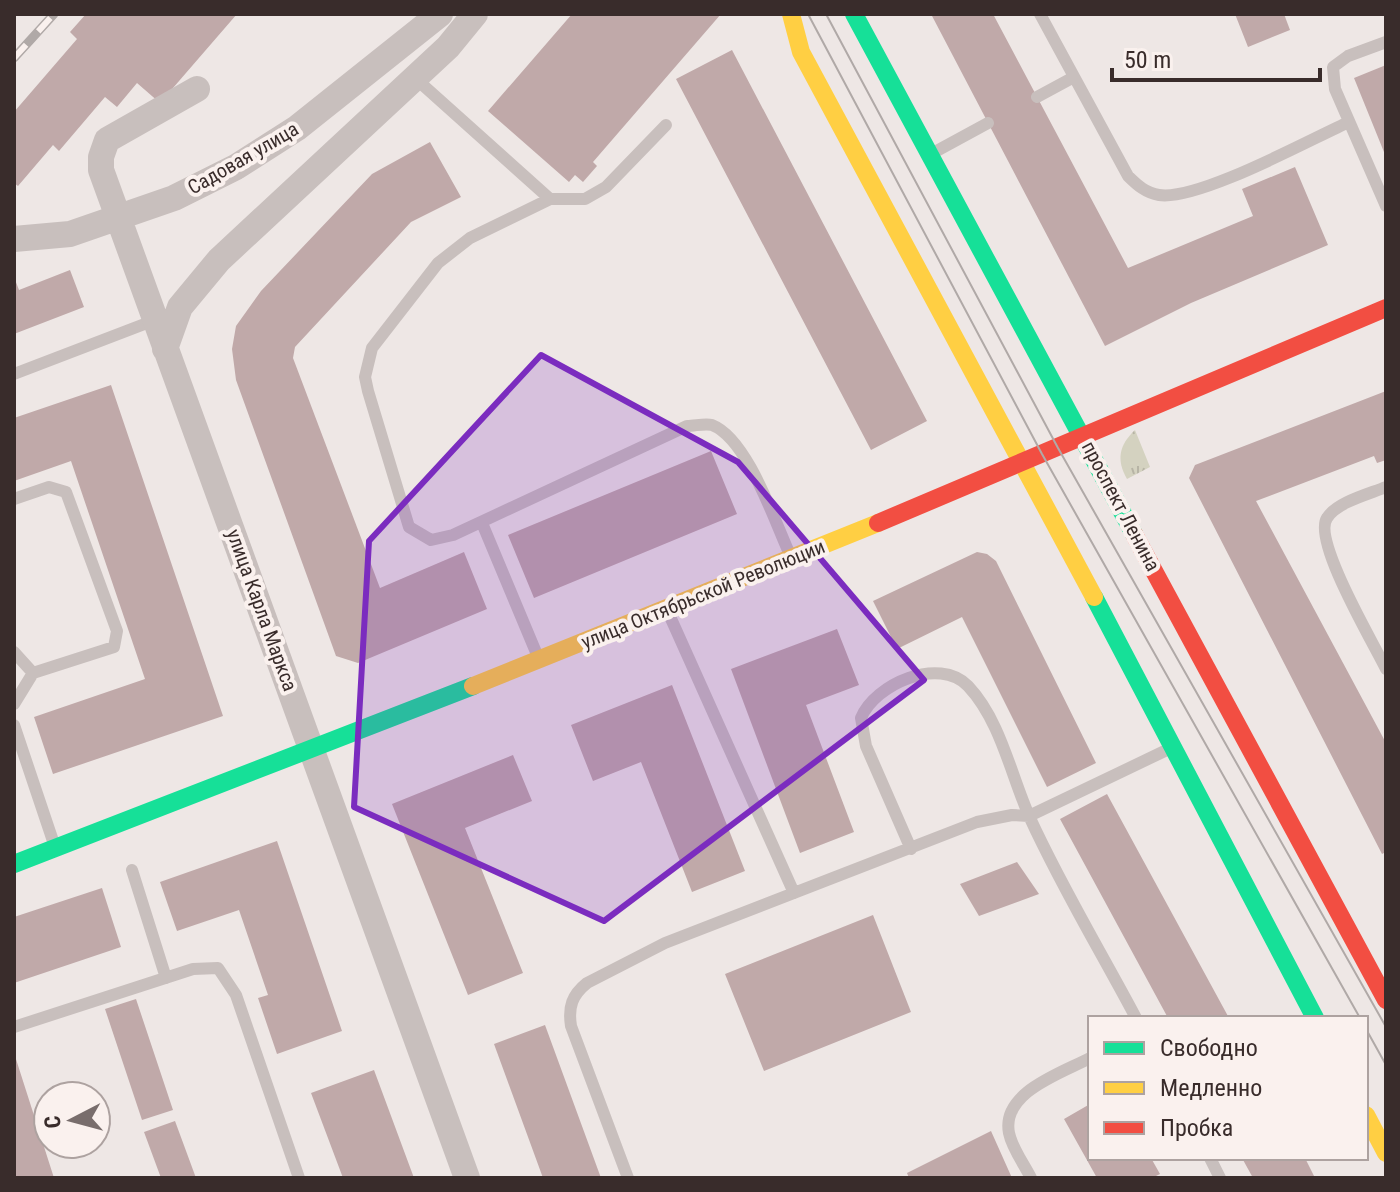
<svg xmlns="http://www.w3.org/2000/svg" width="1400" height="1192" font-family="'Roboto Condensed',sans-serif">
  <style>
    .grass { fill: url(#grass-tufts) }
    .building { fill: #c0a9a9 }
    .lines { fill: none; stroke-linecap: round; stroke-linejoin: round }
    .lane { stroke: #c8bfbd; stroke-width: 12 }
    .street { stroke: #c8bfbd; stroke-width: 26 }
    .fast { stroke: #16e098; stroke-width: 18 }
    .slow { stroke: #ffcf43; stroke-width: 18 }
    .jam { stroke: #f24e42; stroke-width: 18 }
    .tram { stroke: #b0a9a7; stroke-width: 2 }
    .rail-casing { stroke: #b0a9a7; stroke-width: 9 }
    .rail { stroke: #faf1ee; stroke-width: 6; stroke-dasharray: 18; stroke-linecap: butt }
    .marked { fill: #7b2cbf; fill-opacity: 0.2; stroke: #7b2cbf; stroke-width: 6; stroke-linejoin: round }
    .labels { text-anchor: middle; stroke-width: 8; stroke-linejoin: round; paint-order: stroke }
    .street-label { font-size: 20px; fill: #392c2b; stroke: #faf1ee }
  </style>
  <defs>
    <pattern id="grass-tufts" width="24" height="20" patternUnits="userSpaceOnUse" patternTransform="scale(2)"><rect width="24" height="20" fill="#d4d2c0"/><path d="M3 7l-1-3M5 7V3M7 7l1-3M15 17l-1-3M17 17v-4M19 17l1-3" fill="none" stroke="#b7b4a5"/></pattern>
  </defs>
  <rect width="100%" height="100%" fill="#eee7e5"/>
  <!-- grass -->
  <path class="grass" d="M1135,430L1150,467L1127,479C1116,460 1119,445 1135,430Z"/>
  <!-- building -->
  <path class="building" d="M86,14H237L160,103L137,83L117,107L105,97L59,151L53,145L18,186L14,183V112L77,39L70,32Z
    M572,14H721L593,162L597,166L583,182L575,175L569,182L488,111Z
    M931,14H993L1128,268L1253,216L1242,189L1295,167L1328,245L1191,303L1105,346Z
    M1235,14H1284L1290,30L1248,47Z
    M732,50L927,421L871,450L676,79Z
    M1386,65V157L1354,78Z
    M430,142L461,197L411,222L295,347L293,358L380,588L464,552L487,609L358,663L336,656L236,380L232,349L236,326L261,291L372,174Z
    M70,270L84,307L14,334V277L19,290Z
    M111,385L223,716L53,774L34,717L145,679L71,461L14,481V418Z
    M1386,391V460L1377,463L1374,456L1256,501L1386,743V852L1382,854L1189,478L1195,465Z
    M711,451L737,514L534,598L508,535Z
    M977,552L987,554L996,561L1096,763L1047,787L962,617L897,649L873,601Z
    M837,629L859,685L806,705L854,832L800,853L731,669Z
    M672,685L745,871L692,892L641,762L593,781L571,725Z
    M513,755L532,801L465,828L523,973L468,995L392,804Z
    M1107,794L1229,1018H1168L1060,819Z
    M277,841L342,1031L277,1054L258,998L268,995L239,910L177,931L160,882Z
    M1017,862L1039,894L979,916L960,884Z
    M102,888L121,947L14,983V917Z
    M873,915L911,1012L764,1071L725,974Z
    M136,999L173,1110L142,1120L105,1009Z
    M545,1025L601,1178H543L494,1044Z
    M14,1056H15L54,1178H14Z
    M374,1070L414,1178H343L311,1093Z
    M1090,1104V1158H1151L1160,1174L1152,1178H1097L1064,1119Z
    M175,1121L196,1178H161L144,1132Z
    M991,1131L1012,1178H909L907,1173Z
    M1242,1158H1305L1315,1178H1253Z"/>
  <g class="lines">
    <!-- lane -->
    <path class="lane" d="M1040,14L1128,176C1137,185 1146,193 1159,195C1198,201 1309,140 1349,122
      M1386,42L1348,56L1333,67L1335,89L1386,206
      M415,78L550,199L470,238L438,263L372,348L365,377L368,391L409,527L431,540L453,535L687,426C695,426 705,423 712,425C748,439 775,523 791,557
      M1037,97L1074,77
      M931,154L988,123
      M550,199H585L606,187L666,125
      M14,374L155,320
      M1386,487C1369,494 1337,502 1327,518C1312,540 1374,644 1386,669
      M14,499L49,487L66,492L117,631L114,647L33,673L14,704
      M482,523L538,657
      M668,612L794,893
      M14,652L33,673
      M14,725L55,847
      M911,849L866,746L861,718C875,684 939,656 968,686C1001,721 1011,776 1030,818C1061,886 1101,952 1136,1018
      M132,870L166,978
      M14,1027L193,969L218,968L236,995L299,1178
      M1210,1158L1220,1178
      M628,1178L571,1026C568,1007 572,995 587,983L665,943L977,822L1012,815L1029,816L1171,748
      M1031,1178C1024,1164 1012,1148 1009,1133C1001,1092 1062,1073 1090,1058"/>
    <!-- street -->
    <path class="street" d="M197,89L107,140L101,157V170L467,1178
      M14,239L70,234L174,198L236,167L297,128L440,14
      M165,349L180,307L219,260L448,47L475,14"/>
    <!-- fast -->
    <path class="fast" d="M854,14L1134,534
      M1094,597L1315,1018
      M14,864L473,686"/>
    <!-- slow -->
    <path class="slow" d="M791,14L801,52L1094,597
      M473,686L878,523
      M1366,1115L1386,1153"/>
    <!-- jam -->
    <path class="jam" d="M878,523L1386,308
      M1134,534L1386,1000"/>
    <!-- tram -->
    <path class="tram" d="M808,14L1042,454L1360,1018
      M826,14L1058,448L1386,1027
      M1366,1029L1386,1065"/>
    <defs>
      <path id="rail" d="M14,58L54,14"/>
    </defs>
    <!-- rail casing -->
    <use href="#rail" class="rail-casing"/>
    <!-- rail -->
    <use href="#rail" class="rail"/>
  </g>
  <!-- marked area -->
  <path class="marked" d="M541,355L738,462L924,680L604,921L354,807L369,541Z"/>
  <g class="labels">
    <!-- street labels -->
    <g class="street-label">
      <text transform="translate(243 158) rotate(-30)" y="7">Садовая улица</text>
      <text transform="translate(1121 506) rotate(62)" y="7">проспект Ленина</text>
      <text transform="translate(703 594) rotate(-22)" y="7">улица Октябрьской Революции</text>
      <text transform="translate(262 610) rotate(70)" y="7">улица Карла Маркса</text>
    </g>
  </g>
  <!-- border -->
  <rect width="1400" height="1192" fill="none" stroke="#392c2b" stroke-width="32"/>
  <!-- legend -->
  <rect x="1088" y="1016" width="280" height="144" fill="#faf1ee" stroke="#ada2a0" stroke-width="2"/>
  <rect x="1104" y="1042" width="40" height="12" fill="#16e098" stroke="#ada2a0" stroke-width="2"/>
  <text x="1160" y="1056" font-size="24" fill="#392c2b">Свободно</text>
  <rect x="1104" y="1082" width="40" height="12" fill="#ffcf43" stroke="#ada2a0" stroke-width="2"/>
  <text x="1160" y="1096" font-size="24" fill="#392c2b">Медленно</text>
  <rect x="1104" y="1122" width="40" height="12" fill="#f24e42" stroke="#ada2a0" stroke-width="2"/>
  <text x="1160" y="1136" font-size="24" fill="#392c2b">Пробка</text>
  <!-- north arrow -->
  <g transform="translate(72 1120) rotate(264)"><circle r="38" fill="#faf1ee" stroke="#ada2a0" stroke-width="2"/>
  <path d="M0-6L14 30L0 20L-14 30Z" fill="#786d6c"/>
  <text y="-12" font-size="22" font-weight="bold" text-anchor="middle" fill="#392c2b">С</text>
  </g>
  <!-- scale -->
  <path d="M1112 68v12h208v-12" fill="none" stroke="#392c2b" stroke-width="4"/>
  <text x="1124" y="68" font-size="24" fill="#392c2b" stroke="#faf1ee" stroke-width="6" paint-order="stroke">50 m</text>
</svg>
